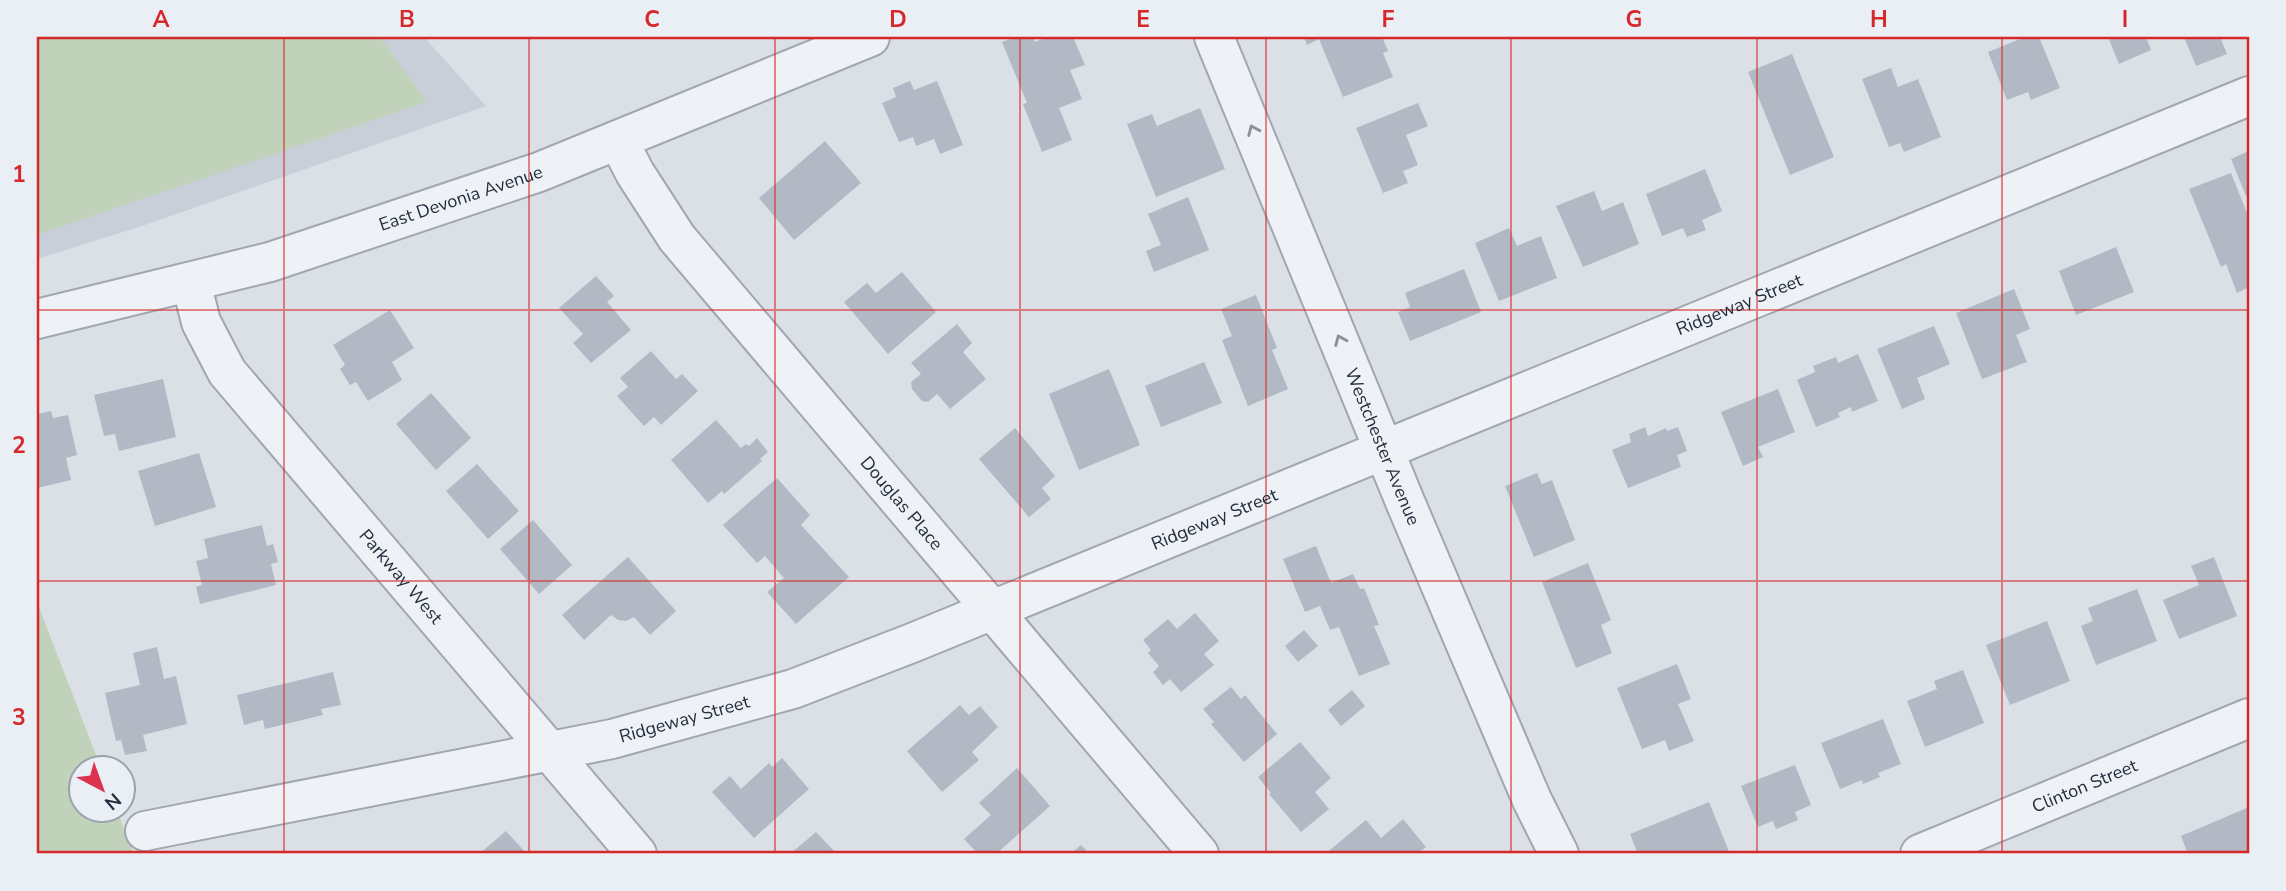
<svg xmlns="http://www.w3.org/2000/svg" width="2286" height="891" font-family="'Nunito Sans',sans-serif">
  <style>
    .built { fill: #c9cfd9 }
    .green { fill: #c1d2bb }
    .building { fill: #b2b9c4 }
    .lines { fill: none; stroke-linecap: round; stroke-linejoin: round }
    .minor-casing { stroke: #a0a7b1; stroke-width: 42 }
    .minor { stroke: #eef1f5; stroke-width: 38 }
    .oneway { stroke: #89909a }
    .grid { fill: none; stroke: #d62828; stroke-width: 2; stroke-opacity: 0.55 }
    .labels { text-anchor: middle; stroke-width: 5; stroke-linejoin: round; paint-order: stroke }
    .street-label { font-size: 18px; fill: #242e3e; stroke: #eaeff5 }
    .neatline { fill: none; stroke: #d62828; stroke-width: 2.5 }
    .grid-label { font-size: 23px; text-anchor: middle; font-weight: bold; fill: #d62828 }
  </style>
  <rect width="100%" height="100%" fill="#dbe0e7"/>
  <!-- built -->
  <path class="built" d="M37,37H424L486,106L139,227L37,259Z"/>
  <!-- green -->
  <path class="green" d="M37,37H380L427,102L37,235Z
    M37,602L101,768H80V810L117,811L134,854H37Z"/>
  <!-- building -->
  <path class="building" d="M1016,37H1033L1035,42L1047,37H1073L1085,65L1070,70L1082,99L1059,108L1072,140L1042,152L1023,104L1027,103L1002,42Z
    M1304,37H1382L1388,51L1383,53L1393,77L1343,97L1319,39L1307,45Z
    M2025,37H2039L2060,88L2031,100L2028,92L2007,100L1988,52Z
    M2108,37H2146L2151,50L2119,64Z
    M2184,37H2220L2227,54L2196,66Z
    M1792,54L1834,157L1790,175L1748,72Z
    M1891,68L1898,87L1918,79L1941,137L1904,152L1900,143L1889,147L1862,79Z
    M910,81L914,90L937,81L963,145L940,154L934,139L916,146L913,137L899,142L882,103L896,97L893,88Z
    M1418,103L1428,126L1406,135L1418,165L1403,171L1408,183L1383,193L1356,128Z
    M1200,108L1225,169L1156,197L1127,124L1152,114L1157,126Z
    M825,141L861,183L794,240L759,198Z
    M2249,151V195L2246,196L2231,159Z
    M1705,169L1722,211L1702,220L1706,230L1687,237L1683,228L1662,236L1646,194Z
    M2231,173L2249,218V287L2237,293L2226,264L2221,267L2189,189Z
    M1594,191L1602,211L1623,202L1639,244L1583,267L1556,206Z
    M1188,197L1209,250L1154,272L1146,251L1161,245L1148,214Z
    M1509,228L1517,246L1541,236L1557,278L1499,301L1475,243Z
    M2116,247L2134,292L2076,315L2059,271Z
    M1464,269L1481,312L1410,341L1398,312L1410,307L1405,293Z
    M902,272L936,312L888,354L844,302L867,283L876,293Z
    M596,276L614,296L607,302L631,330L591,363L573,343L583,334L559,308Z
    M2014,289L2030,329L2016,335L2027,362L1982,379L1956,313Z
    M1256,295L1277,348L1272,350L1288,389L1248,406L1222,340L1232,336L1221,309Z
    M390,310L414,348L392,362L402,380L368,401L356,382L350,385L340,369L345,365L333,345Z
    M957,324L972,343L963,352L986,379L950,409L937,394L928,402L922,401L912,389L911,382L921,374L911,363Z
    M1934,326L1950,364L1917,378L1925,399L1902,409L1877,349Z
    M651,351L676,379L682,374L698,391L661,425L654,417L644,426L617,396L628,387L620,378Z
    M1858,354L1878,401L1852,412L1851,407L1838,413L1840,417L1816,427L1797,380L1815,372L1813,366L1836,357L1838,363Z
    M1204,362L1222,403L1161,427L1145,386Z
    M1109,369L1140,445L1079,470L1049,394Z
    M163,379L176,437L119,451L115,434L104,436L94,395Z
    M1778,389L1795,432L1758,447L1763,457L1743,466L1721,412Z
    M431,393L471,438L436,470L396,424Z
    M51,411L53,418L68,415L77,455L66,458L71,480L37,488V414Z
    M716,420L741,448L746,444L749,446L757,438L768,452L760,459L762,461L724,494L722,491L708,503L671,460Z
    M1645,427L1648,436L1666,428L1667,431L1678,427L1687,451L1677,455L1681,467L1628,488L1612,450L1631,442L1629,434Z
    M1015,428L1055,476L1042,488L1051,499L1029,517L979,459Z
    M199,453L216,507L155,526L138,471Z
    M477,464L519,511L488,539L446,491Z
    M1537,473L1542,484L1552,480L1575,540L1534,557L1505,486Z
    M777,478L810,515L801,525L849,577L796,624L767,592L784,578L765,556L757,563L723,525Z
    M533,520L572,565L539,594L500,549Z
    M262,525L267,546L273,544L278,562L271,564L276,585L200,604L196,587L202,585L196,561L208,558L204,539Z
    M1316,546L1331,583L1353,574L1360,589L1364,588L1379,625L1374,626L1390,664L1359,676L1339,627L1330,630L1320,606L1305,612L1283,559Z
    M628,557L676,611L650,635L634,617L626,621L618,620L611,615L584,640L562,615Z
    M2214,557L2237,616L2179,639L2163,600L2199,585L2191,566Z
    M1588,563L1611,620L1601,625L1612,653L1576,668L1542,582Z
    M2137,589L2157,641L2096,665L2081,626L2093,621L2088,608Z
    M1195,613L1219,641L1204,654L1214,665L1181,692L1170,679L1163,685L1153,672L1159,666L1148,653L1151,650L1143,640L1168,619L1177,629Z
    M2047,621L2070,681L2010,705L1986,645Z
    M1304,630L1318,646L1298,662L1285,646Z
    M157,647L164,679L176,676L187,724L143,735L147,751L125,755L121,740L116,741L105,693L140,685L133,653Z
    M1677,664L1691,699L1678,704L1694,741L1669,751L1665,740L1642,749L1617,688Z
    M1963,670L1984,723L1925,747L1907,701L1937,689L1934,681Z
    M333,672L341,705L321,709L323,715L265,729L263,720L244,725L237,695Z
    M1231,687L1241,699L1245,695L1277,734L1244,762L1211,724L1214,722L1203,709Z
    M1352,690L1365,706L1341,726L1328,710Z
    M960,705L969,715L980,706L998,727L972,752L979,760L942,792L907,751Z
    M1883,719L1901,764L1878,773L1880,777L1863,784L1862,780L1840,789L1821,743Z
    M1300,742L1331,778L1315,792L1329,809L1301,832L1269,794L1271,793L1258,777Z
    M782,758L809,789L754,838L712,792L730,776L741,789L769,763L772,767Z
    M1795,765L1811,805L1795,812L1798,820L1776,829L1773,821L1758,827L1741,786Z
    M1017,768L1050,806L996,854H978L964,839L991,815L979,803Z
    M1709,802L1730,854H1638L1630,834Z
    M2249,807V854H2188L2181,836Z
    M1403,819L1426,847L1417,854H1325L1366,820L1381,838Z
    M506,831L527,854H479Z
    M816,832L837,854H790Z
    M1081,845L1090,854H1070Z"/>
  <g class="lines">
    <defs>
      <g id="minor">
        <path id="s1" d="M1214,37L1406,504L1532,800L1559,854"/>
        <path id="s2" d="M618,140L635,173L677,238L1199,854"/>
        <path id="s3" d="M191,282L201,322L227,372L637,854"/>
        <path id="s4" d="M37,319L270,262L539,172L870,37"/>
        <path id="s5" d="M145,831L612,739L793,689L912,643L2249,96"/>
        <path id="s6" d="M1920,854L2249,718"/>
      </g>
    </defs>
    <!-- minor casing -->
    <use href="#minor" class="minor-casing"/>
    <!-- minor -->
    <use href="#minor" class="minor"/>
  </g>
  <!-- one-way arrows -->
  <defs><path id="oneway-chevron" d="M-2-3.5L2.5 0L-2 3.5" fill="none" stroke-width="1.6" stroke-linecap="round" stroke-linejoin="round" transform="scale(1.75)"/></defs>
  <g class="oneway">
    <use href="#oneway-chevron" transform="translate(1253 130) rotate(-113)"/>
    <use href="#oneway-chevron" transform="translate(1340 340) rotate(-113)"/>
  </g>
  <!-- grid -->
  <path class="grid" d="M284,37V854M529,37V854M775,37V854M1020,37V854M1266,37V854M1511,37V854M1757,37V854M2002,37V854M37,310H2249M37,581H2249"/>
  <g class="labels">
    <!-- street labels -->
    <g class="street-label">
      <text dy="6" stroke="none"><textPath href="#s4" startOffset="441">East Devonia Avenue</textPath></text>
      <text dy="6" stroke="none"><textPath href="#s5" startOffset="1685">Ridgeway Street</textPath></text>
      <text dy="6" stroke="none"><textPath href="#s1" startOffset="443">Westchester Avenue</textPath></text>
      <text dy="6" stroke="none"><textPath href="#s2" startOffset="462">Douglas Place</textPath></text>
      <text dy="6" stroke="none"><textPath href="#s5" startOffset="1118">Ridgeway Street</textPath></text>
      <text dy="6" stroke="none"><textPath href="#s3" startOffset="366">Parkway West</textPath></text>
      <text dy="6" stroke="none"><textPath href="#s5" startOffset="551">Ridgeway Street</textPath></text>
      <text dy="6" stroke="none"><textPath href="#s6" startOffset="178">Clinton Street</textPath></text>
    </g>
  </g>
  <!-- border -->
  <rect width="2286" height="891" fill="none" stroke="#eaeff5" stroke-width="77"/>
  <!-- north arrow -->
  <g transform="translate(102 789) rotate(139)"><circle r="33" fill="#eaeff5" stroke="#9ba2ac" stroke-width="2"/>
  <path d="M0-5L12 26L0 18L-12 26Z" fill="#db324d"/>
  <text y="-10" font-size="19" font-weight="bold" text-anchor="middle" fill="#242e3e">N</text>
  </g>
  <rect x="38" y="38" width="2210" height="814" class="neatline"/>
  <g class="grid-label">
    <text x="161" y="27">A</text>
    <text x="407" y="27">B</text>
    <text x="652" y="27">C</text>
    <text x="898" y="27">D</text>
    <text x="1143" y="27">E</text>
    <text x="1388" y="27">F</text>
    <text x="1634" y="27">G</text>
    <text x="1879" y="27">H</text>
    <text x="2125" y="27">I</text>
    <text x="19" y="182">1</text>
    <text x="19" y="453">2</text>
    <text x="19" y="725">3</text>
  </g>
</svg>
